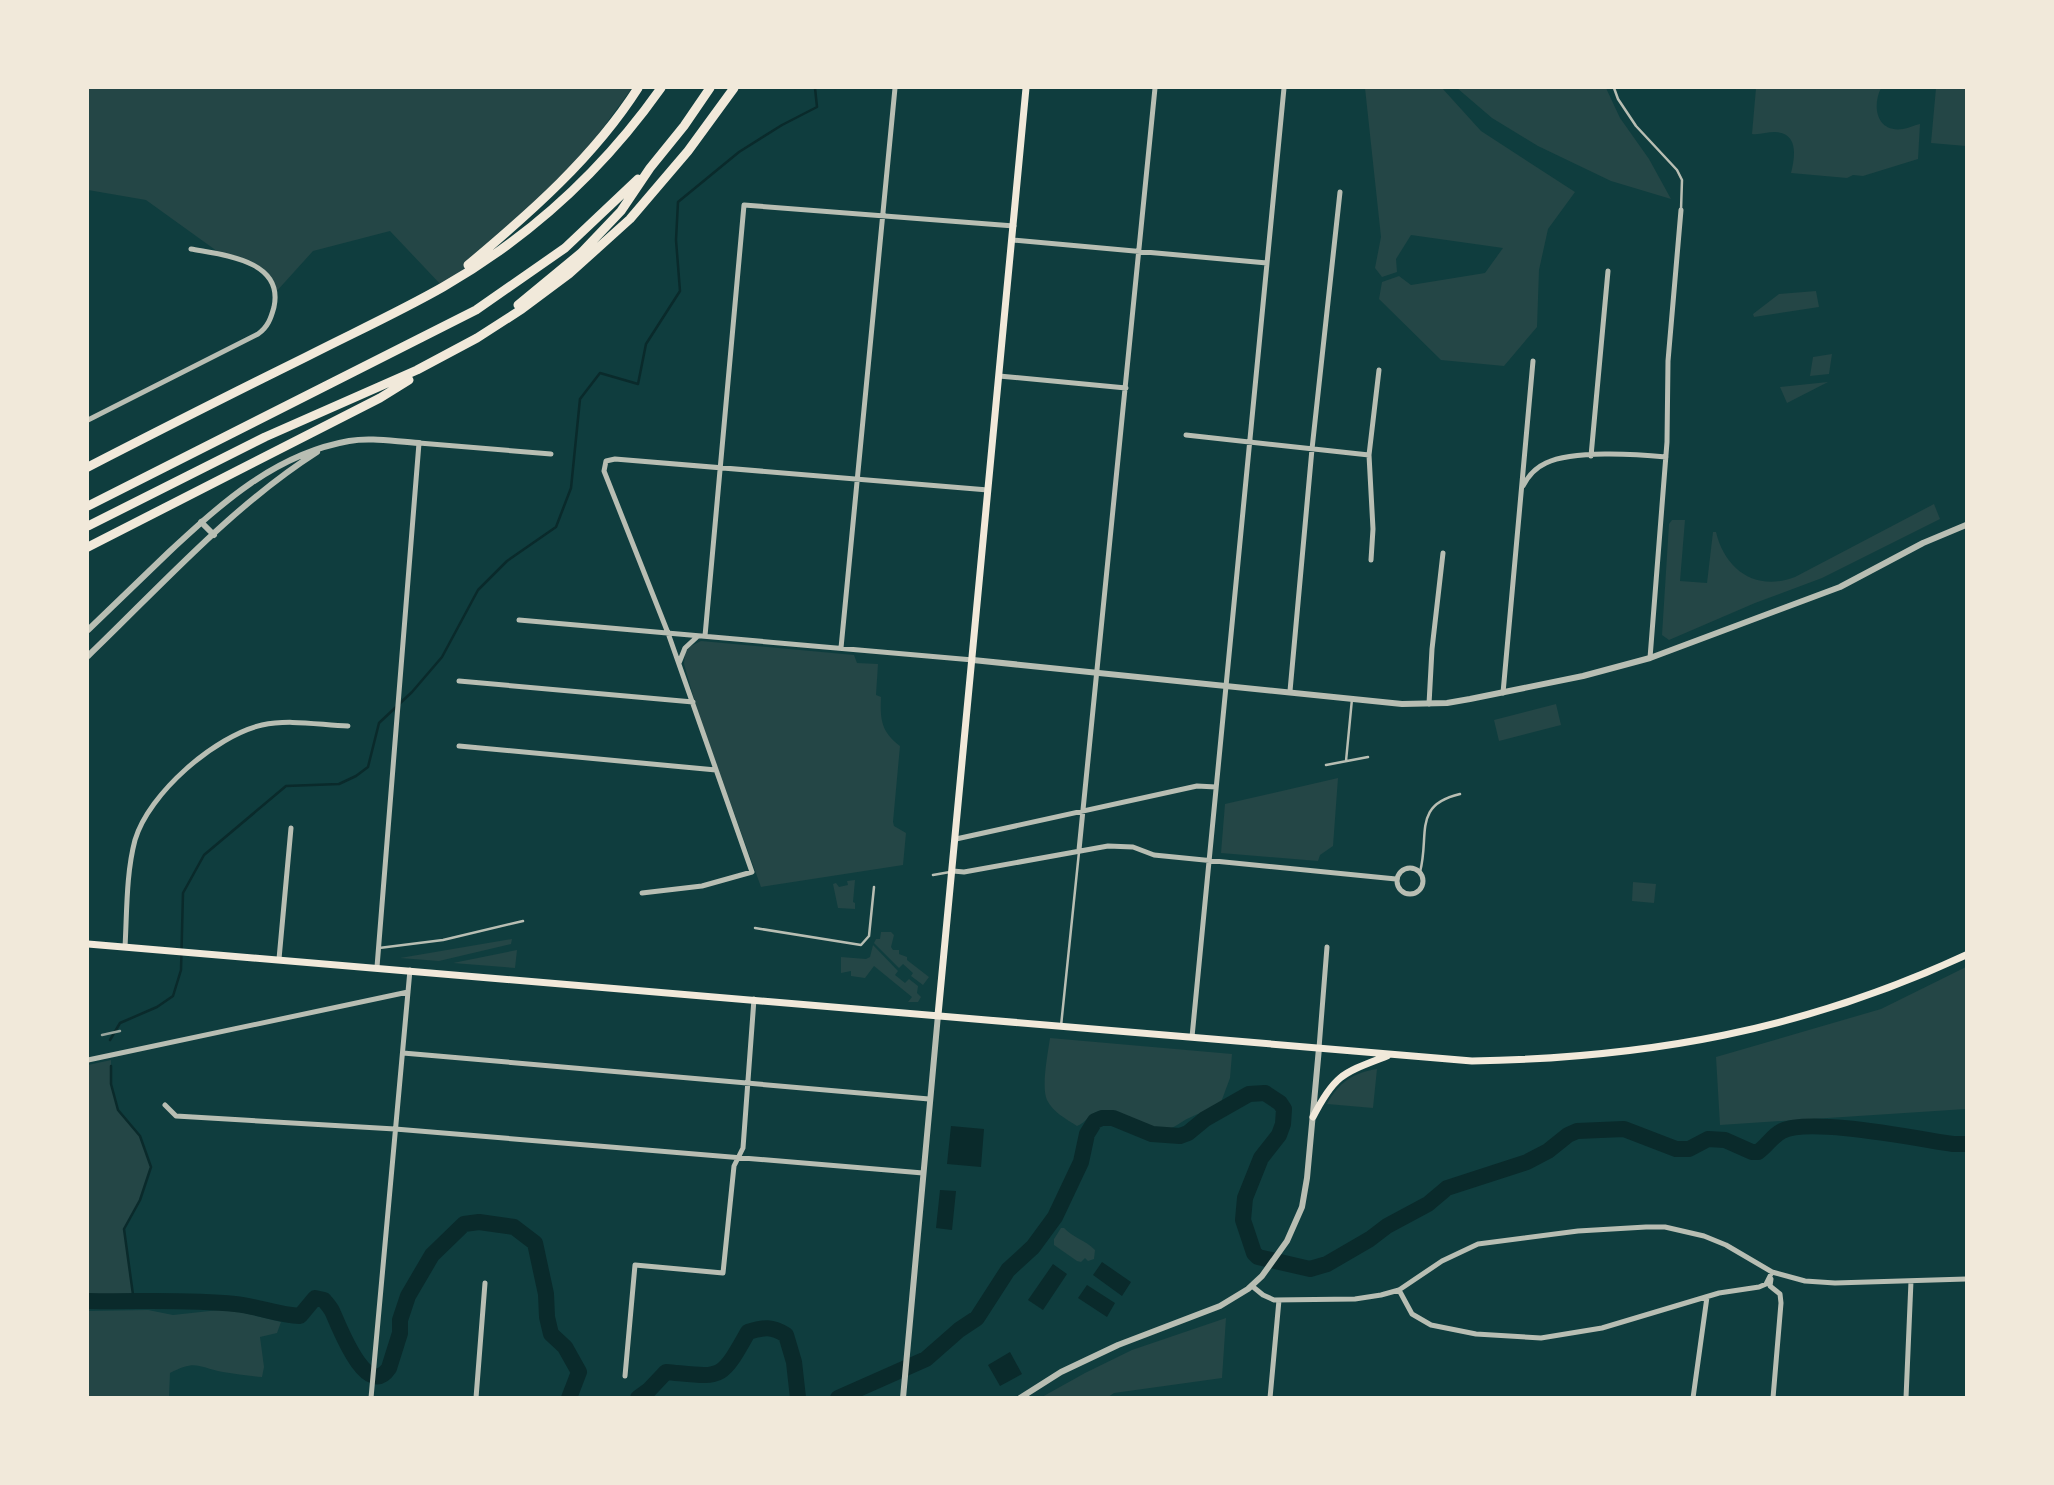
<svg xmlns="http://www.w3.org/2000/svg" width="2054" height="1485" font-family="Karla,sans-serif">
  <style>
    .green { fill: #244646 }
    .water { fill: #0a2a2b }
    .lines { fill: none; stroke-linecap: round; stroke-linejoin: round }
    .stream { stroke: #0a2a2b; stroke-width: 2.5 }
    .river { stroke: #0a2a2b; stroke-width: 16 }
    .service { stroke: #b8beb3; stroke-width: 2.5 }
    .minor { stroke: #b8beb3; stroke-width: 5 }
    .tertiary { stroke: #b8beb3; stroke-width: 6 }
    .secondary { stroke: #f1e9da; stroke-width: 7 }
    .motorway { stroke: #f1e9da; stroke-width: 9 }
    .rail { stroke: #97a49c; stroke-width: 2.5 }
  </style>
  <rect width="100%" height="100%" fill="#0f3d3e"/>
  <!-- green -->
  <path class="green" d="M88,88H632L579,161L501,238L443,287L390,231L313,251L275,293L265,272L221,254L146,200L88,190Z
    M1365,88H1442L1481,131L1575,192L1548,229L1539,270L1537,327L1504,366L1441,360L1379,299L1382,282L1399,276L1411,285L1485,273L1503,248L1411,235L1396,259L1397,272L1382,277L1375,268L1381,237Z
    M1457,88H1606L1620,118L1649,159L1671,199L1611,181L1538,146L1492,118Z
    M1756,88H1881C1872,106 1876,133 1903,129C1909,128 1915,125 1920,124L1918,159L1863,176L1853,175L1847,178L1791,173C1795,157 1799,133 1775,132C1767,132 1760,135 1752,134Z
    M1936,88H1966V146L1931,143Z
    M1816,291L1819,307L1754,317L1753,314L1779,294Z
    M1832,354L1829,374L1810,376L1813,357Z
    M1828,382L1787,403L1780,387Z
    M1934,504L1940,519L1822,578L1755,603L1669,640L1662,635L1669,524L1672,520H1685L1680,581L1707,583L1713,532H1716C1725,570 1756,592 1795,577Z
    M701,641L854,655L857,663L878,664L876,695L881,697C880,719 881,732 900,746L893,822L894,826L906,833L903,865L761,887L699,716L684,664L685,653L689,647Z
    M1556,704L1561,725L1499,741L1494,720Z
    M1338,778L1333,846L1320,855L1318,861L1221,853L1225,804Z
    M855,880L853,902L855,903V909L838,908L833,884L836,883L839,887L848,885L847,881Z
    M1633,882L1656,884L1654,903L1632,901Z
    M881,932H891L894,935L891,947L893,950H899V954L907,957V960L929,977L923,985L911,976L913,973L903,964L899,968L874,943L876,939H880Z
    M512,939L511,944L439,961L400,958Z
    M873,945L898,971L895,975L905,983L909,979L918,986L917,993L921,997L918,1002H908L912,997L874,966L865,978L851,976V971L841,973V957L866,959L870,957Z
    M517,950L515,968L453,963Z
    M1966,967V1109L1720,1125L1716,1057L1881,1009Z
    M1050,1038L1232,1054L1230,1078L1220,1105C1210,1110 1199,1113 1189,1118C1181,1121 1174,1130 1164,1129C1144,1127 1121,1108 1100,1111C1089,1113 1086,1123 1077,1126C1066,1119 1053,1112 1047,1100C1041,1087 1048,1053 1050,1038Z
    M111,1060V1084L118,1110L140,1136L151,1167L140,1200L124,1229L134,1302L88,1301V1065Z
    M1377,1069L1373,1108L1327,1104C1339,1082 1353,1073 1377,1069Z
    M1061,1228H1064C1072,1237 1085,1240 1095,1250L1094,1259L1088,1261L1085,1258L1081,1262L1077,1261L1054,1245V1239Z
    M228,1309L281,1322L277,1333L260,1337L264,1367L262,1377C249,1376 236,1374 223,1372C198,1367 196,1359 170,1373L169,1397H88V1311L148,1310L173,1315Z
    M1226,1318L1222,1378L1114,1393L1108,1397H1042L1085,1373L1132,1350Z"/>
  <!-- water -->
  <path class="water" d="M951,1126L984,1129L981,1167L947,1164Z
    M940,1190L956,1191L952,1230L936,1228Z
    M1102,1262L1131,1282L1122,1296L1093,1275Z
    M1053,1264L1067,1274L1043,1310L1028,1300Z
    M1087,1285L1115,1303L1107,1317L1078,1298Z
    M1010,1352L1022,1374L1000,1386L988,1365Z"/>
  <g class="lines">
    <!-- stream -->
    <path class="stream" d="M110,1040L120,1023L157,1007L173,996L181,970L183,893L204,855L286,786L339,784L356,776L368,767L379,723L412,692L442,657L478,590L507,561L556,527L571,488L580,399L600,373L638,384L646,344L680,291L676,240L678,202L739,152L782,125L817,107L815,88
      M111,1066V1084L118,1110L140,1136L151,1167L140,1200L124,1229L134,1302"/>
    <!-- river -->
    <path class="river" d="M88,1301C137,1302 187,1299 235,1304C257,1306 278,1315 300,1316L315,1298L324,1300C327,1304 331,1308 333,1313C339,1326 367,1401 389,1368L400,1333V1320L408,1296L432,1255L464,1224L479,1222L514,1227L535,1243L546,1294L547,1317L551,1334L565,1347L579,1372L569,1398
      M638,1398L649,1390L666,1372C722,1377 720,1382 748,1332C764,1327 772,1326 786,1335L794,1362L798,1398
      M838,1398L926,1359L959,1330L977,1318L1008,1270L1033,1247L1055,1217L1081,1162L1087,1134L1095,1121L1102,1118H1113L1152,1134L1180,1136L1188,1133L1205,1119L1249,1094L1265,1093L1280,1103L1284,1109L1283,1124L1279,1135L1261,1158L1245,1198L1243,1220L1254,1253L1258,1257L1310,1269L1327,1264L1370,1239L1387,1226L1428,1204L1447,1188L1527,1162L1548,1151L1568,1135L1577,1131L1624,1129L1676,1149H1689L1708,1139L1725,1140L1752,1152H1758C1767,1146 1772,1136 1782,1131C1810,1117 1918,1139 1953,1144H1966"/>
    <!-- service -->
    <path class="service" d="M1614,88L1618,99L1636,126L1677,170L1682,180L1681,210
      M1346,761L1352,699
      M1326,765L1368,757
      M1420,872C1430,835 1412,805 1460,794
      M933,875L950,872
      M755,928L861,945L869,936L874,887
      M379,948L443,940L523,921
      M1061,1026L1079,852"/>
    <!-- minor -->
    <path class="minor" d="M1012,240L1267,263
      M999,376L1126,388
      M88,420L258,334C268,327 271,318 274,307C284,260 223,255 191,249
      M1186,435L1369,455
      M1591,456L1608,271
      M1523,486C1528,476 1535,468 1546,463C1573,450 1636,454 1666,457
      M1371,560L1373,529L1369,455L1379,370
      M519,620L973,660
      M705,636L744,205L1014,226
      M841,648L895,88
      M1650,658L1667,442L1668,361L1681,210
      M679,663L685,648L698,636
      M459,681L693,702
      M1290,691L1312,449L1340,192
      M1503,693L1533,361
      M1429,704L1432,649L1443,553
      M459,746L716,770
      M956,839L1197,786L1216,787
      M1079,850L1155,88
      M1397 881a13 13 0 1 1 26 0a13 13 0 1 1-26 0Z
      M953,871L964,872L1108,846L1133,847L1154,855L1396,879
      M642,893L702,886L752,872L668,633L604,471L606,461L615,459L988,490
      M125,947C127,912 126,874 135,840C149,793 215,736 262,725C290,719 320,725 348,726
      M279,959L291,828
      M377,967L419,443L551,454
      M1192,1037L1284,88
      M1319,1048L1327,947
      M403,1053L929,1099
      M88,1060L408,992
      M165,1105L176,1116L395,1129L923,1173
      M1771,1279L1770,1286L1780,1294L1781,1303L1773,1398
      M1252,1286L1263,1295L1274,1300L1355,1299L1381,1295L1399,1290L1442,1261L1478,1244L1578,1231L1646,1227H1665L1704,1236L1726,1245L1772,1272L1805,1281L1835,1283L1966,1279
      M1399,1290L1412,1314L1431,1325L1476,1334L1541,1338L1602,1328L1719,1293L1759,1287L1766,1284L1772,1272
      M625,1376L635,1265L723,1273L734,1166L743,1148L754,999
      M371,1398L410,970
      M476,1398L485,1283
      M1270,1398L1279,1300
      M1693,1398L1707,1297
      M1906,1398L1911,1281"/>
    <!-- tertiary -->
    <path class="tertiary" d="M201,522L214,535
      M88,630C115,604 142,578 169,552C222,503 275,454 349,441C372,437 396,442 419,443
      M88,656C161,586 231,507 317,452
      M973,660L1402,704L1447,703L1470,699L1583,676L1650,658L1840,587L1923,543L1966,525
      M903,1398L938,1015
      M1020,1398L1061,1372L1118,1345L1220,1306L1248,1289L1262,1276L1287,1241L1302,1207L1307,1178L1319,1048"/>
    <!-- secondary -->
    <path class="secondary" d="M88,944L1472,1061C1649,1058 1804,1030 1966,955
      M938,1015L1026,88
      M1313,1117C1335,1074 1343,1073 1387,1056"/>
    <!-- motorway -->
    <path class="motorway" d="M468,265C530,213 594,157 638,88
      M518,305L581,253L621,211L650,168L684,126L710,88
      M88,467C160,430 233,393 306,357C351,334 399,312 443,287C530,237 603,170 661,88
      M88,506L476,310L565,248L638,179
      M88,526L265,437L417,370L477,338L522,309L569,274L630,219L688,151L734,88
      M88,547L380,398L409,380"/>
    <!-- rail -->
    <path class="rail" d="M102,1035L120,1031"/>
  </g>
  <!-- border -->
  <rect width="2054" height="1485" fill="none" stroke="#f1e9da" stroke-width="178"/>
</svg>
